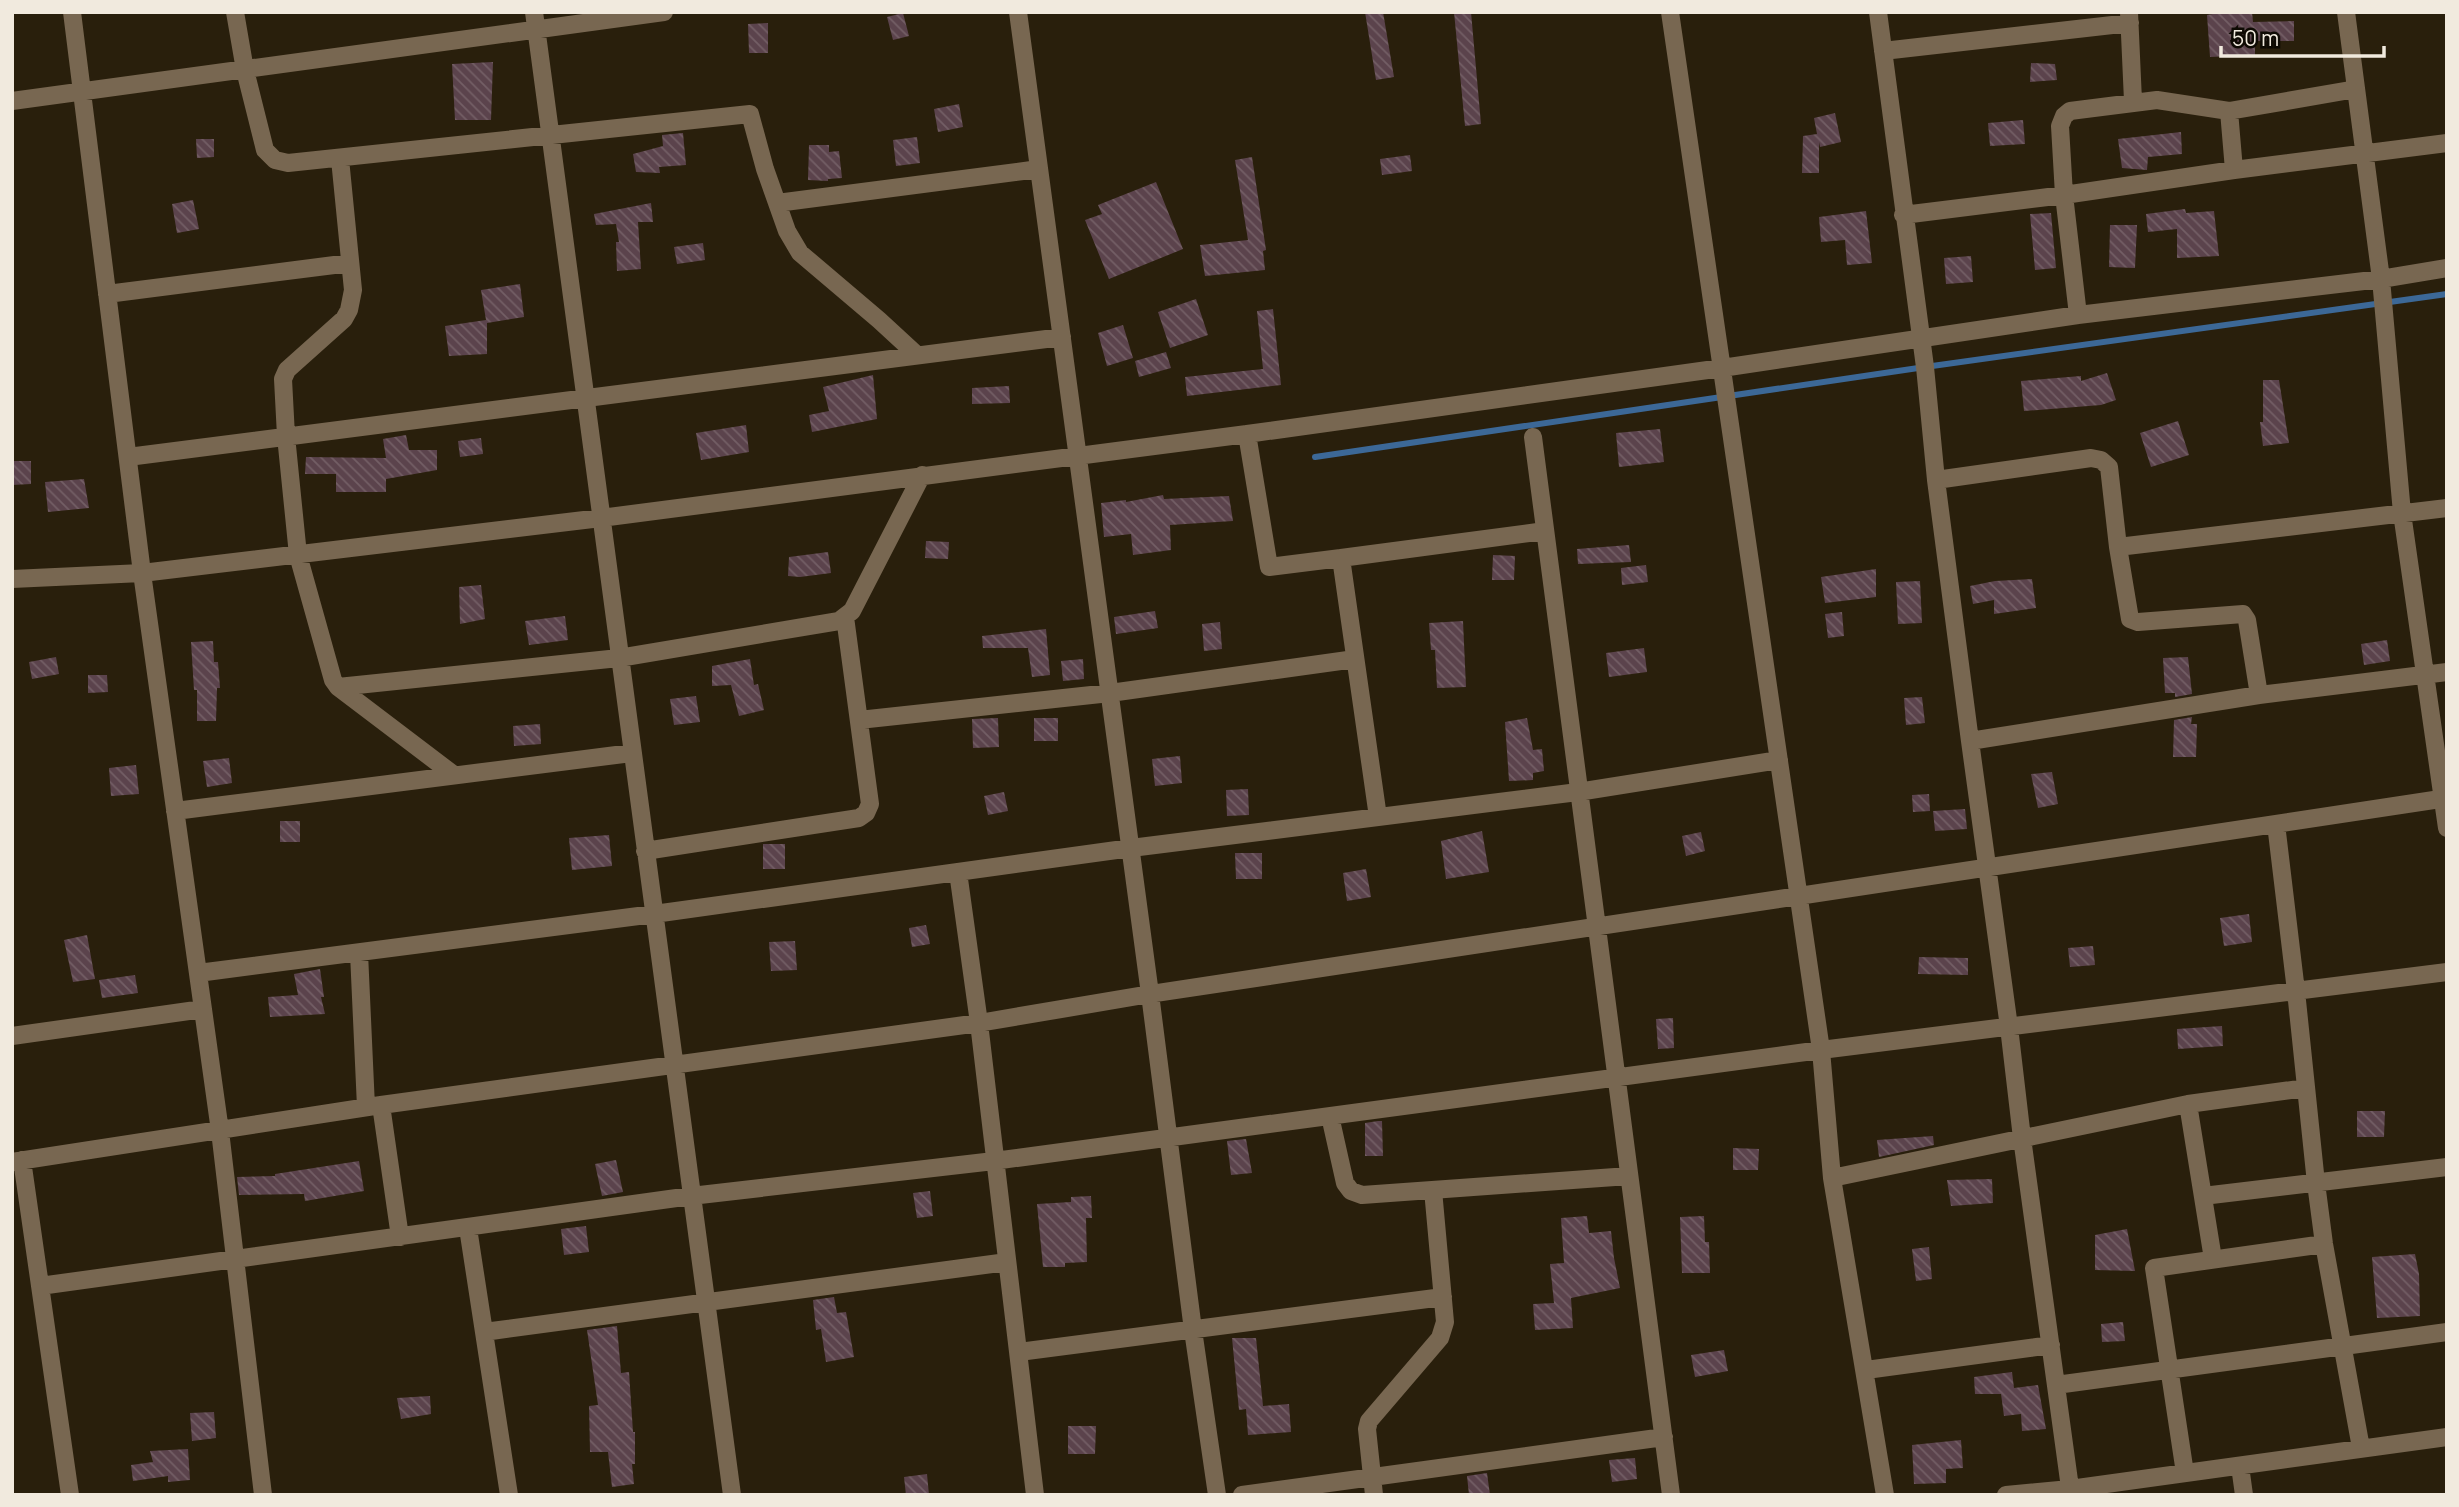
<svg xmlns="http://www.w3.org/2000/svg" width="2459" height="1507" font-family="Manrope,sans-serif">
  <style>
    .lines { fill: none; stroke-linecap: round; stroke-linejoin: round }
    .stream { stroke: #3c6897; stroke-width: 6 }
    .building { fill: url(#building-back-hatch) }
    .minor { stroke: #786751; stroke-width: 18 }
  </style>
  <defs>
    <pattern id="building-back-hatch" width="6" height="6" patternUnits="userSpaceOnUse" patternTransform="scale(1.75)"><rect width="6" height="6" fill="#5b434c"/><path d="M-1 5l2 2M0 0l6 6M5-1l2 2" fill="none" stroke="#735e65"/></pattern>
  </defs>
  <rect width="100%" height="100%" fill="#291f0c"/>
  <g class="lines">
    <!-- stream -->
    <path class="stream" d="M1315,457L1925,367L2447,294"/>
  </g>
  <!-- building -->
  <path class="building" d="M1365,12H1383L1394,77L1376,80Z
    M1454,12H1471L1481,124L1465,126Z
    M2224,12H2252L2253,22L2294,21V41H2255V55L2210,57L2207,15Z
    M903,13L909,36L893,40L887,17Z
    M768,23V53H749L748,24Z
    M493,62L491,120H455L452,64Z
    M2031,63L2055,64L2057,80L2030,82Z
    M959,104L963,127L938,132L934,109Z
    M1835,113L1841,142L1820,147L1819,142V173H1802L1803,136L1817,134L1814,118Z
    M2023,120L2025,144L1990,146L1988,123Z
    M2181,132L2182,154L2148,157L2147,170L2122,168L2118,139Z
    M683,133L686,165L659,167L660,173L636,172L633,154L663,146L662,135Z
    M917,137L920,163L896,166L893,140Z
    M196,139H214V157L197,158Z
    M809,145H829V152L839,151L842,178L828,179V181L808,180Z
    M1410,155L1412,171L1382,175L1380,159Z
    M1252,157L1266,250L1263,251L1265,270L1205,276L1200,245L1248,240L1235,160Z
    M1156,182L1183,249L1109,279L1085,220L1102,214L1098,205Z
    M193,200L199,229L177,233L172,204Z
    M651,203L653,222H638L641,269L617,271L616,242H619L616,224L596,225L594,214Z
    M2185,209L2186,213L2214,211L2219,256L2177,258V229L2148,232L2146,214Z
    M1866,211L1872,263L1847,265L1845,240L1821,242L1819,217Z
    M2051,213L2056,268L2035,270L2030,214Z
    M2110,225H2137L2135,268L2109,267Z
    M703,243L705,260L677,264L674,247Z
    M1971,256L1973,282L1946,284L1944,258Z
    M520,284L524,317L487,323V354L449,356L445,326L486,320L481,290Z
    M1196,299L1208,335L1170,348L1158,312Z
    M1273,309L1281,385L1187,396L1185,377L1263,369L1257,311Z
    M1123,325L1133,358L1107,366L1098,333Z
    M1166,352L1171,368L1139,377L1135,361Z
    M2107,373L2116,400L2101,405L2024,411L2021,381L2081,376V381Z
    M873,375L877,419L812,432L809,415L829,411L823,387Z
    M2263,380H2279L2289,443L2263,446L2260,422H2263Z
    M1009,386L1010,403L972,404V388Z
    M2178,421L2189,455L2151,467L2140,433Z
    M746,425L749,452L701,460L696,433Z
    M1660,429L1664,462L1619,467L1616,433Z
    M406,435L409,450H437V470L386,479V492H336V474H305L306,457L386,458L383,439Z
    M481,438L483,454L460,457L458,441Z
    M12,461H31V484L12,485Z
    M84,479L89,508L48,512L45,482Z
    M1163,495L1164,499L1229,496L1233,521L1170,525L1171,550L1133,555L1131,534L1104,537L1101,503L1126,500V502Z
    M926,541L949,542L948,559L925,558Z
    M1629,545L1631,562L1578,564L1577,549Z
    M828,552L831,573L800,577L788,576L789,557Z
    M1493,555L1515,556L1514,580H1492Z
    M1646,565L1648,582L1622,585L1621,568Z
    M1876,569V597L1825,603L1821,577Z
    M2032,579L2036,608L1994,614V600L1973,604L1970,586L1995,581Z
    M1920,581L1922,623L1898,624L1896,582Z
    M481,585L485,619L460,624L459,587Z
    M1155,611L1158,628L1116,634L1114,617Z
    M1842,612L1844,636L1828,638L1825,614Z
    M565,616L568,640L529,645L525,621Z
    M1463,621L1466,687L1437,688L1435,650H1431L1429,623Z
    M1220,622L1222,649L1204,651L1202,624Z
    M1046,629L1050,675L1032,677L1028,648H983L982,636Z
    M2387,640L2390,661L2364,665L2361,644Z
    M213,641L214,662H218L220,688H217L216,721H197V690H194L191,642Z
    M1644,648L1647,672L1609,677L1606,653Z
    M56,657L59,674L32,679L29,662Z
    M2188,657L2192,694L2175,697V693H2165L2163,658Z
    M750,659L754,685L758,684L764,710L739,716L731,685L712,686V666Z
    M1083,659L1084,679L1063,681L1061,661Z
    M88,675H107L108,692L88,693Z
    M696,696L700,722L674,725L670,699Z
    M1922,697L1925,723L1906,725L1904,698Z
    M2192,717L2191,724H2197L2196,757H2173L2174,720Z
    M998,718L999,747L973,748L972,719Z
    M1034,718H1058V741H1034Z
    M1527,718L1533,750L1542,749L1544,771L1533,773V780L1509,781L1505,722Z
    M540,724L541,744L514,746L513,726Z
    M1180,756L1182,783L1155,786L1152,759Z
    M229,758L232,783L207,787L203,761Z
    M136,765L139,794L111,796L109,768Z
    M2052,772L2058,804L2038,808L2031,774Z
    M1248,789L1249,815L1227,816L1226,790Z
    M1004,792L1008,811L988,815L984,796Z
    M1929,794L1930,811L1913,812L1912,795Z
    M1965,809L1967,829L1935,831L1933,811Z
    M280,821H300V842H280Z
    M1482,831L1489,872L1446,879L1441,841Z
    M1701,832L1705,851L1686,856L1682,836Z
    M609,835L612,866L572,870L569,838Z
    M763,844H785V869H763Z
    M1235,853H1262V879H1236Z
    M1366,869L1371,897L1347,901L1343,873Z
    M2249,914L2252,942L2224,946L2220,918Z
    M926,925L930,944L912,947L909,928Z
    M87,935L95,979L73,982L64,940Z
    M795,941L797,970L771,971L769,942Z
    M2093,946L2095,965L2070,967L2068,948Z
    M1919,957L1968,958V975L1918,974Z
    M320,969L324,997H321L325,1014L270,1017L268,997L298,995L294,974Z
    M135,975L138,993L102,998L99,980Z
    M1673,1018L1674,1048L1658,1049L1656,1019Z
    M2222,1026L2223,1046L2178,1049L2177,1029Z
    M2357,1111H2385L2384,1137H2357Z
    M1378,1121H1382L1383,1156H1365V1123Z
    M1933,1136L1934,1145L1879,1157L1877,1140Z
    M1246,1139L1252,1173L1231,1175L1227,1141Z
    M1733,1148L1759,1149L1758,1170H1733Z
    M616,1160L623,1192L602,1196L595,1164Z
    M359,1161L364,1191L305,1201L304,1194L239,1195L237,1177L275,1176V1174Z
    M1992,1179L1993,1203L1951,1206L1947,1180Z
    M930,1191L933,1216L917,1218L913,1193Z
    M1091,1196L1092,1218H1086L1087,1262L1065,1263V1267H1043L1037,1204L1071,1202V1197Z
    M1587,1216L1589,1233L1611,1231L1614,1258L1620,1288L1571,1298L1573,1328L1535,1330L1533,1304L1554,1303L1550,1264L1564,1263L1561,1218Z
    M1704,1216L1705,1242H1709L1710,1273H1682L1680,1217Z
    M586,1226L589,1252L564,1255L561,1229Z
    M2127,1229L2135,1271L2095,1270V1235Z
    M1929,1247L1932,1279L1916,1281L1912,1249Z
    M2415,1254L2419,1274L2420,1316L2377,1318L2372,1257Z
    M834,1297L837,1313L846,1312L854,1357L826,1362L821,1329L816,1330L813,1300Z
    M2123,1322L2125,1341L2102,1342L2101,1324Z
    M617,1326L621,1373L629,1372L633,1432H635V1464H632L634,1484L612,1487L608,1452H590L589,1406L598,1405L587,1330Z
    M1232,1338H1256L1263,1406L1289,1404L1291,1432L1248,1435L1246,1409L1239,1410Z
    M1724,1350L1728,1371L1695,1377L1691,1355Z
    M2012,1372L2014,1388L2038,1385L2046,1429L2022,1431L2021,1414L2004,1416L2001,1394H1975L1974,1377Z
    M430,1396L431,1414L401,1419L397,1398Z
    M214,1412L216,1438L192,1441L190,1413Z
    M1068,1426H1096L1095,1454H1068Z
    M1961,1440L1963,1468L1946,1469V1483L1914,1484L1912,1445Z
    M188,1449L190,1480L168,1482V1476L133,1481L131,1465L153,1462L150,1451Z
    M1635,1458L1637,1479L1612,1482L1609,1460Z
    M1487,1473L1490,1495H1469L1467,1476Z
    M927,1474L929,1495H906L904,1477Z"/>
  <g class="lines">
    <!-- minor -->
    <path class="minor" d="M72,12L142,573L220,1131L263,1495
      M235,12L245,70L265,150L275,160L288,163L750,114L765,169L787,231L800,253L879,320L917,355
      M534,12L732,1495
      M1018,12L1150,994L1193,1330L1217,1495
      M1670,12L1821,1050L1832,1178L1885,1495
      M1878,12L1925,367L1936,480L1970,741L2009,1027L2022,1138L2071,1495
      M2129,12L2133,101
      M2346,12L2381,279L2402,513L2447,828
      M1883,51L2130,23
      M12,101L664,12
      M2229,111L2234,170
      M340,159L353,290L349,310L344,319L287,370L283,379L286,436L298,555L333,680L338,687L454,775
      M777,203L1039,169
      M1903,215L2064,195L2234,170L2447,143
      M107,294L350,263
      M2078,315L2064,195L2060,126L2064,116L2070,111L2157,100L2229,111L2356,89
      M1247,434L1269,567L1341,558L1378,817
      M1533,437L1671,1495
      M128,457L1062,337
      M1936,480L2091,458L2101,460L2109,467L2118,547L2130,619L2138,622L2243,614L2247,620L2259,695
      M2118,547L2447,508
      M1341,558L1545,531
      M12,579L142,573L601,518L1247,434L1722,368L2078,315L2381,279L2447,268
      M338,687L619,658L839,621L852,611L922,475
      M859,720L1110,693L1355,659
      M1970,741L2259,695L2447,672
      M175,811L632,753
      M2276,824L2296,991L2316,1183L2324,1244L2361,1448
      M645,851L859,818L866,813L870,804L845,617
      M958,872L979,1023L1035,1495
      M359,953L366,1107
      M198,973L654,914L1131,848L1578,792L1779,760
      M12,1036L203,1009
      M2188,1104L2213,1259
      M381,1105L400,1237
      M1330,1116L1345,1183L1351,1191L1362,1195L1629,1176
      M22,1160L70,1495
      M12,1162L381,1105L979,1023L1150,994L2447,798
      M1832,1178L2188,1104L2306,1088
      M2203,1196L2447,1167
      M468,1228L509,1495
      M40,1286L691,1196L994,1161L1821,1050L2447,972
      M484,1332L1007,1262
      M1019,1352L1443,1297
      M1866,1370L2051,1345
      M2056,1385L2447,1332
      M2240,1466L2244,1495
      M2185,1473L2154,1268L2324,1244
      M1242,1495L1664,1437
      M1374,1495L1367,1429L1369,1421L1440,1338L1445,1322L1433,1190
      M2006,1495L2070,1489L2447,1437"/>
  </g>
  <!-- border -->
  <rect width="2459" height="1507" fill="none" stroke="#f1eade" stroke-width="28"/>
  <!-- scale -->
  <path d="M2221 46v10h163v-10" fill="none" stroke="#f1eade" stroke-width="3.5"/>
  <text x="2232" y="46" font-size="21" fill="#f1eade" stroke="#0e0a03" stroke-width="5" paint-order="stroke">50 m</text>
</svg>
